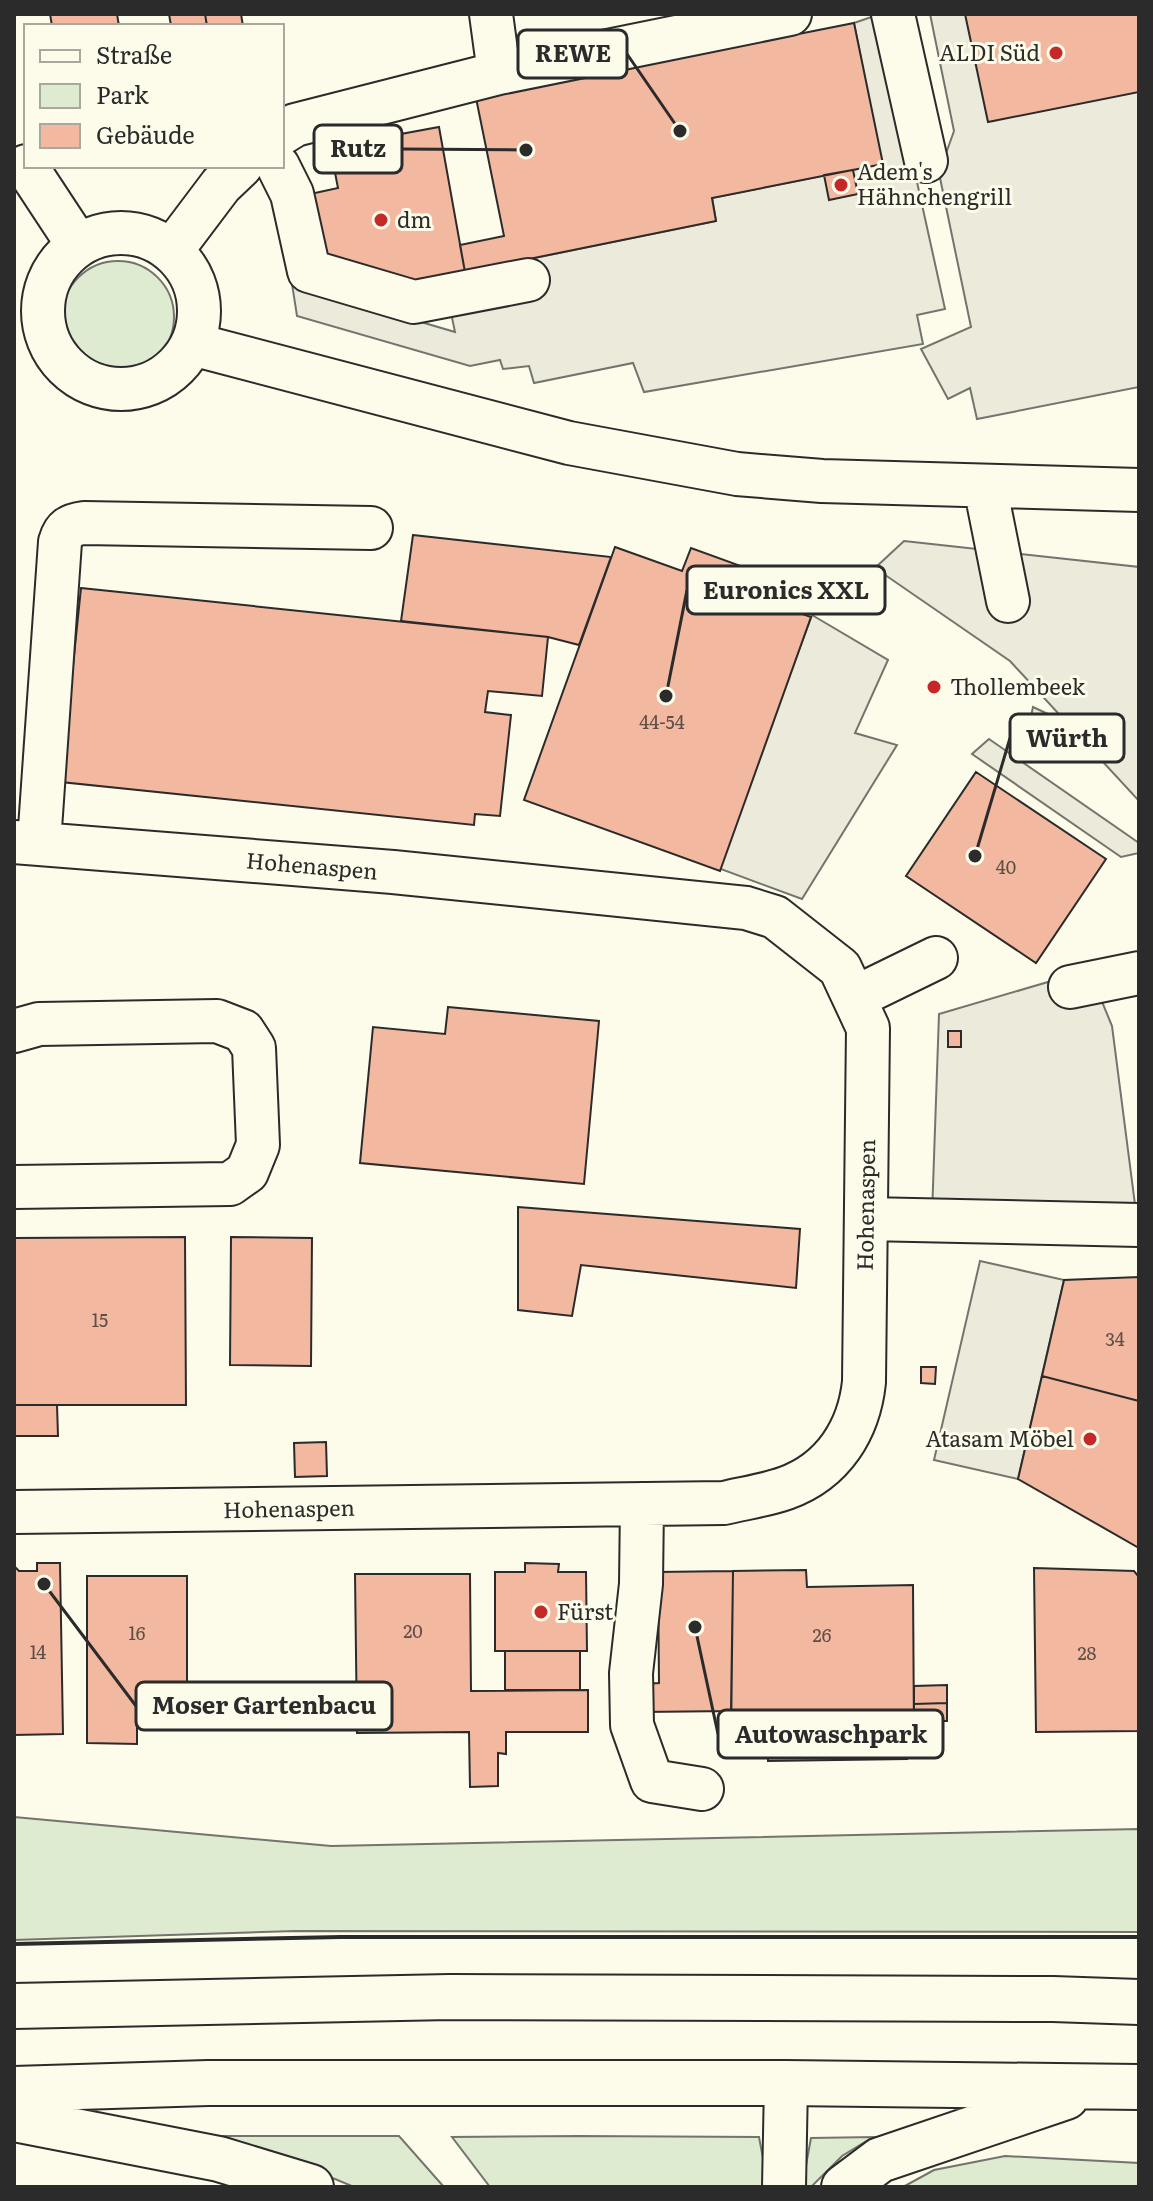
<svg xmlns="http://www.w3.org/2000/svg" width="1153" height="2201" font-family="Literata,serif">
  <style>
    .green { fill: #deebd1; stroke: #74746e; stroke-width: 2 }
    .parking { fill: #eceadb; stroke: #74746e; stroke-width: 2 }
    .building { fill: #f2b8a0; stroke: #2b2b2b; stroke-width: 2 }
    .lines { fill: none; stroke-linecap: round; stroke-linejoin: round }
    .minor-casing { stroke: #2b2b2b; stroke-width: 46 }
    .highway-casing { stroke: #2b2b2b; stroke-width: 48 }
    .minor { stroke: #fdfbea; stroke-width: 42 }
    .highway { stroke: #fdfbea; stroke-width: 44 }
    .wall { stroke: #2b2b2b; stroke-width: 4 }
    .poi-dot { fill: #c62828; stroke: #fdfbea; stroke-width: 3 }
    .labels { text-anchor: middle; stroke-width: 6; stroke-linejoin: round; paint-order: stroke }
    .number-label { font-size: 18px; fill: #5d4e48 }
    .poi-label { font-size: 22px; fill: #2b2b2b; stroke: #fdfbea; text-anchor: start }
    .street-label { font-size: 22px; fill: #2b2b2b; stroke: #fdfbea }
    .leader { fill: none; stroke: #2b2b2b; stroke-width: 3 }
    .callout-dot { fill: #2b2b2b; stroke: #fdfbea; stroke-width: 3 }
    .callout { fill: #fdfbea; stroke: #2b2b2b; stroke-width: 3 }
    .callout-label { font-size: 24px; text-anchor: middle; font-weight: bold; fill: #2b2b2b }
  </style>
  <rect width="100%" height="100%" fill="#fdfbea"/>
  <!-- green -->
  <path class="green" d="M62 317a56 56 0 1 1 112 0a56 56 0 1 1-112 0Z
    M14,1817L331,1846L1139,1829V1932L295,1931L14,1940Z
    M196,2136H399L444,2187H354L335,2179Z
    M579,2136L759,2137L765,2169L764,2187H490L452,2137Z
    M873,2137L842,2156L811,2187H802L811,2138Z
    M1005,2156L1139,2163V2187H903L934,2170Z"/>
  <!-- parking -->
  <path class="parking" d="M880,14L945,309L917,315L923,344L644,392L633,363L534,383L529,366L503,369L500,360L470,366L297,316L292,284L455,332L450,308L510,263L716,221L712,198L882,164L854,23Z
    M930,14H965L1139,92V387L977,419L970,388L948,399L921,349L971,327L939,173L954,131Z
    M904,541L1139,567V801L1010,661L875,568Z
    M812,615L888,660L855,733L897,745L802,899L718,868Z
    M1033,707L1061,720L1056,748L1028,731Z
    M989,739L1139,843V853L1121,857L972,754Z
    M1089,970L1112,1026L1137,1220L932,1215L939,1014Z
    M980,1261L1064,1280L1018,1479L934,1460Z"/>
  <!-- building -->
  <path class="building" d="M50,14H117L119,26H52Z
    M169,14H205L207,26H171Z
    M205,14H241L243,26H207Z
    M965,14H1139V92L988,122Z
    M854,23L883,164L712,198L716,221L465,272L460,245L504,236L476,98Z
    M439,127L465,272L385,287L318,270L301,196L338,188L330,147Z
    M853,170L858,194L829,200L824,175Z
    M413,535L611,557L579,645L548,637L401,621Z
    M615,547L682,571L691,548L771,577L763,600L811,617L720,871L524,800Z
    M81,588L548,637L542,696L488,691L485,712L511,715L500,816L475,814L474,825L61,782Z
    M976,772L1106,859L1036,963L906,876Z
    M448,1007L599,1021L584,1184L360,1163L373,1027L445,1034Z
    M948,1031H961V1047H948Z
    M518,1207L800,1229L796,1288L581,1265L572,1316L518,1310Z
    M185,1237L186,1405H14V1238Z
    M231,1237L312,1238L311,1366L230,1365Z
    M1139,1277V1401L1042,1376L1064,1280Z
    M921,1367H936L935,1384L921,1383Z
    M1042,1376L1139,1401V1548L1018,1479Z
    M14,1405H57L58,1436H14Z
    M326,1442L327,1476L295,1477L294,1443Z
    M37,1563H60L63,1734L14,1735V1566L19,1571H37Z
    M525,1563L559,1564L558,1572H586L587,1651H495V1572H525Z
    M1034,1568L1134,1571L1139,1577V1731L1036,1732Z
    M806,1570L807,1587L913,1585L914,1736L731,1738L733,1571Z
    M733,1571L731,1711L642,1712V1684L659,1683L658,1572Z
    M355,1574H470L471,1691L588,1690V1732H506V1754L498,1753V1786L470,1787L469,1732L357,1733Z
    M87,1576H187V1692H137V1744L87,1743Z
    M505,1651H580V1690H505Z
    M947,1685V1703L914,1704V1686Z
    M947,1703V1721H914V1704Z
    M907,1736V1759L768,1761V1738Z"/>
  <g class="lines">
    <defs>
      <path id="minor" d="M491,14L499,73
        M893,14L926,161
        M282,133L295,125L499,73L790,14
        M26,166L78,245
        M278,166L292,194L309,271L414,302L528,280
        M43 311a78 78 0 1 1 156 0a78 78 0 1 1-156 0Z
        M172,250L221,185L241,166
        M192,344L569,443L737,474L822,481L1139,490
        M985,486L1008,601
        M14,842L393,872L746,908L775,917L840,968L868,1028L864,1382C859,1430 833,1471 786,1488C767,1495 745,1498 724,1503L14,1512
        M39,843L60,542C64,528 70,525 84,523L371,528
        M1070,987L1139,973
        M854,998L936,958
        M14,1031L39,1024L217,1021L243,1031L254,1048L258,1145L247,1172L230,1184L14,1187
        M867,1219L1139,1225
        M642,1504L641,1584L631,1673L632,1725L652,1781L702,1789
        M784,2187L786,2083"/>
      <path id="highway" d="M14,2006L450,1997L1053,1999L1139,2002
        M14,2089L208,2083H786L1139,2087
        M14,2119L219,2159L311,2187
        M844,2187L880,2160L1066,2097"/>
    </defs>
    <!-- minor casing -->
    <use href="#minor" class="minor-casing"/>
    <!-- highway casing -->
    <use href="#highway" class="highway-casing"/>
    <!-- minor -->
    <use href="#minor" class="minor"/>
    <!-- highway -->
    <use href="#highway" class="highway"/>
    <!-- wall -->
    <path class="wall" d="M14,1944L341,1937H1139"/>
  </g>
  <!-- markers -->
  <g class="poi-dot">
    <circle cx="1056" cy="53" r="8"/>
    <circle cx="841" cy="185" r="8"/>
    <circle cx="381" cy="220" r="8"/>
    <circle cx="934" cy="687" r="8"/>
    <circle cx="1090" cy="1439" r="8"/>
    <circle cx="541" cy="1612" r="8"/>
  </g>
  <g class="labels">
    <!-- number labels -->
    <g class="number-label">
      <text x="662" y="729">44-54</text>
      <text x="1006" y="874">40</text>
      <text x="100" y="1327">15</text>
      <text x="1115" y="1346">34</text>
      <text x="413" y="1638">20</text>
      <text x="137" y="1640">16</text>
      <text x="822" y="1642">26</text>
      <text x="38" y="1659">14</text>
      <text x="1087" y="1660">28</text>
    </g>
    <!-- poi labels -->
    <g class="poi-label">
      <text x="1040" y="61" text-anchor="end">ALDI Süd</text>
      <text x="857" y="180">Adem's<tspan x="857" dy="25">Hähnchengrill</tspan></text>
      <text x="397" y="228">dm</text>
      <text x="950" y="695">Thollembeek</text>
      <text x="1074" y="1447" text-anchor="end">Atasam Möbel</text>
      <text x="557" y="1620">Fürst</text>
    </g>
    <!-- street labels -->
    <g class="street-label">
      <text transform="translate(312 866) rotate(5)" y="8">Hohenaspen</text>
      <text transform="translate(866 1205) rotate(-89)" y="8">Hohenaspen</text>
      <text transform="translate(289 1509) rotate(-1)" y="8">Hohenaspen</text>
    </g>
  </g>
  <!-- callouts -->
  <path class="leader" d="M680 131L627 54M526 150L402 149M666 696L687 590M975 856L1010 738M44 1584L136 1706M695 1627L718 1734"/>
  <g class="callout-dot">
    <circle cx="680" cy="131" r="8"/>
    <circle cx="526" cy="150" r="8"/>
    <circle cx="666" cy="696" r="8"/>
    <circle cx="975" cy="856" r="8"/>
    <circle cx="44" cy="1584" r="8"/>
    <circle cx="695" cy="1627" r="8"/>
  </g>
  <g class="callout">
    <rect x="518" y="30" width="109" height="48" rx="8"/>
    <rect x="314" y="125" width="88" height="48" rx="8"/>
    <rect x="687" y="566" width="198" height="48" rx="8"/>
    <rect x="1010" y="714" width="114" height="48" rx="8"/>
    <rect x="136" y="1682" width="256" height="48" rx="8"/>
    <rect x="718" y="1710" width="225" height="48" rx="8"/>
  </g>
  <g class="callout-label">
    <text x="573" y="62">REWE</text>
    <text x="358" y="157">Rutz</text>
    <text x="786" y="599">Euronics XXL</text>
    <text x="1067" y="747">Würth</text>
    <text x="264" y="1714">Moser Gartenbacu</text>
    <text x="831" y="1743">Autowaschpark</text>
  </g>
  <!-- border -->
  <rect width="1153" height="2201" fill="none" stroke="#2b2b2b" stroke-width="32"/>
  <!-- legend -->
  <rect x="24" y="24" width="260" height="144" fill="#fdfbea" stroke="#a9a89e" stroke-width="2"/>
  <rect x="40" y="50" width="40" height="12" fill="#fdfbea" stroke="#a9a89e" stroke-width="2"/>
  <text x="96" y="64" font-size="24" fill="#2b2b2b">Straße</text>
  <rect x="40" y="84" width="40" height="24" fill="#deebd1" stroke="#a9a89e" stroke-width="2"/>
  <text x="96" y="104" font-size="24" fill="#2b2b2b">Park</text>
  <rect x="40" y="124" width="40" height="24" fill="#f2b8a0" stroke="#a9a89e" stroke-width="2"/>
  <text x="96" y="144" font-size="24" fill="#2b2b2b">Gebäude</text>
</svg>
